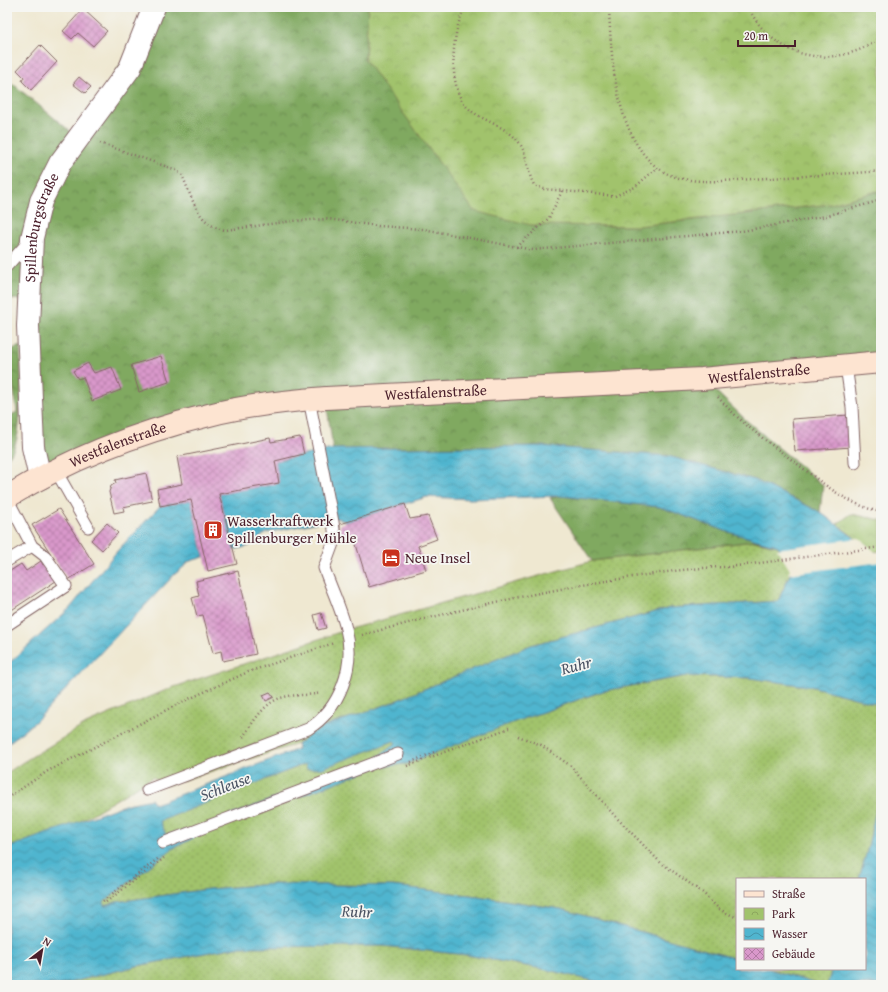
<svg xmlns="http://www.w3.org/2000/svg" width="888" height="992" font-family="'Gentium Book Plus',serif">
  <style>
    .grass { fill: url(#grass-dots); stroke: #76714c }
    .forest { fill: url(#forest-crowns); stroke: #656446 }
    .park { fill: url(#park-crowns); stroke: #76714c }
    .water { fill: url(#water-waves); stroke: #4d6a7d; fill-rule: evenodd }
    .pier { fill: #efe8d1 }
    .building { fill: url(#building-cross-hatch) }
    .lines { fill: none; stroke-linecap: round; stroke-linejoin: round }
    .lane-casing { stroke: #846565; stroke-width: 13 }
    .street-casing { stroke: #846565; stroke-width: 24 }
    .secondary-casing { stroke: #846565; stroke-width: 24 }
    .path { stroke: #846565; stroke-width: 2.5; stroke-dasharray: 1 3; stroke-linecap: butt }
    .lane { stroke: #fff; stroke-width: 11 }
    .street { stroke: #fff; stroke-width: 22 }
    .secondary { stroke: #fde4d1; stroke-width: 22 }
    .labels { text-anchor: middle; stroke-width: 3.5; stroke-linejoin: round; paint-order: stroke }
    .street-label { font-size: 15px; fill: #4a1f2b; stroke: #f6f6f2 }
    .poi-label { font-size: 15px; fill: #4a1f2b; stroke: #f6f6f2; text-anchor: start }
    .water-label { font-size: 16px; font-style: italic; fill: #4c5464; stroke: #f6f6f2 }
  </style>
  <defs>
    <pattern id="grass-dots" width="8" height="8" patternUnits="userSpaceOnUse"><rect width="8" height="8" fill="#a1c36c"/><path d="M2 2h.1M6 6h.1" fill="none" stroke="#8ca75e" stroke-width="1.8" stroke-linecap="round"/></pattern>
    <pattern id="forest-crowns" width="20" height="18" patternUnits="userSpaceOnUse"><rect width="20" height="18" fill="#80a960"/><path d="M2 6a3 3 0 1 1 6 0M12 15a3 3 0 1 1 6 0" fill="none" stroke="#6b894f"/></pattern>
    <pattern id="park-crowns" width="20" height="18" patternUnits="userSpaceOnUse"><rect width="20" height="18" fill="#a1c36c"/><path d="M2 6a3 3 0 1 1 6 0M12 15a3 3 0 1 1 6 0" fill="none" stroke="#8ca75e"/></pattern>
    <pattern id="water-waves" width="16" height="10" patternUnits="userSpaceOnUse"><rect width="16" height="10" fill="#50b5cf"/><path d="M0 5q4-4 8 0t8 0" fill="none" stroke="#4493a8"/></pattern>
    <pattern id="building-cross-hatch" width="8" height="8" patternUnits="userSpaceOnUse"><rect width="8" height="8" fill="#d998cb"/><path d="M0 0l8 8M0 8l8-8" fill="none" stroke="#b27ba5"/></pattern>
  </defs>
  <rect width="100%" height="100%" fill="#f6f6f2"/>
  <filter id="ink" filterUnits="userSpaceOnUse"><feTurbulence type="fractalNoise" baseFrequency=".025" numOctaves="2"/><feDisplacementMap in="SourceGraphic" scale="8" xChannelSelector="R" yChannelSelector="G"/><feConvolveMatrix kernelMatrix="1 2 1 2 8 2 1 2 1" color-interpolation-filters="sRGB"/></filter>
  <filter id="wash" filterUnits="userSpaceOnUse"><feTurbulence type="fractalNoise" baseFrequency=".012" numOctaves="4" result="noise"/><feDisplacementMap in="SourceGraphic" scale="16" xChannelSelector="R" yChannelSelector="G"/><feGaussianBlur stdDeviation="0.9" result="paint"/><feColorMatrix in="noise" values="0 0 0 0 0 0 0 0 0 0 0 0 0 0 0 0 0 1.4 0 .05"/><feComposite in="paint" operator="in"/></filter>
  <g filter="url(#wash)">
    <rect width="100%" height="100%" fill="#efe8d1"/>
    <!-- grass -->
    <path class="grass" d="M754,541L778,546L792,569L778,601L670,608L531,645L388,704L326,726L297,744L165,786L153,777L79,822L7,848V773L23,762L86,724L171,688L346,630L592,561Z
      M686,676L750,678L814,687L881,705V787L867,851L859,879H737V959L561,909L478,896L393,886L273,884L208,889L116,902L105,906L103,902L172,849L203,833L367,770L517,721L603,691Z
      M394,741L396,743L374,760L200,827L166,835L160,821L305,764Z
      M383,946L467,955L548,970L611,985H60L137,966L236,947Z
      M769,969H832L827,985H819Z"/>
    <!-- forest -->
    <path class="forest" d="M158,7H368L365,60L531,225L638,226L831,204L881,190V361L270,402L41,477L29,300L7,299V79L75,135Z
      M20,346C21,367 25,447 7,458V417L17,412L8,351Z
      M703,379L747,421L823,485L820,512L755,480L668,456L540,446L333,449L326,400Z
      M560,496L660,507L725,531L778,546L754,541L592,561L550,498Z"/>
    <!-- park -->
    <path class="park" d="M368,7H881V190L831,204L638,226L531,225L474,211L365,60Z
      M851,514L881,520V551L873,552L837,524Z"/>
    <!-- water -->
    <path class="water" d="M540,446L668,456L755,480L820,512L873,552L881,560V705L814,687L750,678L686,676L603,691L517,721L406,764L377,767L203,833L172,849L104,902L105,906L116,902L208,889L273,884L393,886L478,896L561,909L737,959V969H769L819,985H611L548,970L467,955L383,946L236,947L137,966L60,985H7V848L127,804L152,799L154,804L163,801L298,749L297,745L310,734L326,726L388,704L531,645L670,608L778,601L792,570L778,546L725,531L660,507L560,496L470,499L427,497L346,522L338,518L266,533L249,546L233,550L219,494L279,483L275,461L333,449ZM394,741L396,743L374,760L200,827L166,835L160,821L305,764L307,769L323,768Z
      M191,500L204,557L187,562V564L175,574L36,721L7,744V665L70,608L118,550L160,506Z
      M881,787V985H827L832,969H865V879H859L867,851Z"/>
    <!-- pier -->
    <path class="pier" d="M859,538L881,557V562L788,574L790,570L777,549Z"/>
    <g id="blocks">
      <!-- building -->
      <path class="building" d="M83,9L107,31L93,46L78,33L72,39L63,31Z
        M40,45L57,62L31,90L22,81L24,77L17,70Z
        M79,77L91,87L85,93L73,84Z
        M161,356L169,382L139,392L131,365Z
        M88,363L94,373L112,367L121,390L92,401L83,377L78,379L73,371Z
        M849,415L852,447L795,451L792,419Z
        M300,437L304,454L275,461L279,483L219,494L237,564L208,571L191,500L160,506L157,489L182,484L177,457L270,438L271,442Z
        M146,473L152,501L123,507L124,511L114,513L109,492L111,486L116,483L115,480Z
        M405,504L410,519L428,516L437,539L418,546L426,570L369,587L354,538L347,540L346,537L342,539L340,537V524Z
        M59,509L94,564L68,580L32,525Z
        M107,523L118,533L102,550L91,540Z
        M41,561L43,565L48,562L59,579L7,613V573L21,564L26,571Z
        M238,571L256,654L223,661L221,651L213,653L203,615L197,616L192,598L199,596L196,581Z
        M321,613L326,628L318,630L314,615Z
        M270,692L274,697L266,701L263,695Z"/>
    </g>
  </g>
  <g filter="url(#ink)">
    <use href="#blocks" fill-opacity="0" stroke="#846565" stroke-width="1"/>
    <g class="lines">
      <defs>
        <path id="lane" d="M7,266L30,240
          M846,366L852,407L855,463
          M56,471L88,527
          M7,498L32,546L7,561
          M7,625L66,586L45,556L32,546
          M147,790L308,729C340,709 356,666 346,629C341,608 331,588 324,568L335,538L333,522L309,399
          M163,843L398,754"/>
        <g id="street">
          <path id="s1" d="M40,478L33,447L28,326L32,238L41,201L60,163L130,68L154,7"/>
        </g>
        <g id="secondary">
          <path id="s2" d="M7,497C69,459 139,432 209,415C247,405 287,401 326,398L702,379L881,362"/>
        </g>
      </defs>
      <!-- lane casing -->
      <use href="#lane" class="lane-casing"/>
      <!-- street casing -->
      <use href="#street" class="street-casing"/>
      <!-- secondary casing -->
      <use href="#secondary" class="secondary-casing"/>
      <!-- path -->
      <path class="path" d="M466,7C451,28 447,90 468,108C482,121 504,125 517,140C528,152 526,170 534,185L544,189L615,196L635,187L658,167
        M609,7C611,57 615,146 666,173C692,187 739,179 769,178C806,176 844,174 881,171
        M648,7H668
        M748,7C774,60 834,71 881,38
        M100,143L176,170L182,175C192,197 198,227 226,230L292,221L328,219L378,226L423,229L533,250L742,231L826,216L881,200
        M517,247L549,218L562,191
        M718,397C742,425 771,444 800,466C825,485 849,505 881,512
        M362,635C449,612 537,591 626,578C660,573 694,567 729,567L881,547
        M518,736L541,745L571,766L613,814L660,862L703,893L719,909L737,918
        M243,737C253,722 265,701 284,697C296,694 309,696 321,693
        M411,762L437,751
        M407,766L509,728
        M7,798L48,771L180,703L248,672L334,643
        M103,901L159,858
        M106,902L164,858"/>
      <!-- lane -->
      <use href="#lane" class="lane"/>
      <!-- street -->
      <use href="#street" class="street"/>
      <!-- secondary -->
      <use href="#secondary" class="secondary"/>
    </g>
  </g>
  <!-- icons -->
  <defs>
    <symbol id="building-square" viewBox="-11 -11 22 22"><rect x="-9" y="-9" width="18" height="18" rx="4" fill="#c8321e" stroke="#f6f6f2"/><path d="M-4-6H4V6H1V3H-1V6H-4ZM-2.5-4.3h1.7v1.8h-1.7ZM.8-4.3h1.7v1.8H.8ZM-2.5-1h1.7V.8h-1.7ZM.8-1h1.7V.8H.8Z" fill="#fff"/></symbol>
    <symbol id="hotel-square" viewBox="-11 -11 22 22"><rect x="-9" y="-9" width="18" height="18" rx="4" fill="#c8321e" stroke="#f6f6f2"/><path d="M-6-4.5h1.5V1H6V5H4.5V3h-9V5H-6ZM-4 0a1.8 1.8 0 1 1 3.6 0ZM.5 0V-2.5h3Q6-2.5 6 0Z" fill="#fff"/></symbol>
  </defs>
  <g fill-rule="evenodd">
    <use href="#building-square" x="202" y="519" width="22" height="22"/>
    <use href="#hotel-square" x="380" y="547" width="22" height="22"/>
  </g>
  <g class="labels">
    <!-- street labels -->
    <g class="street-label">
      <text dy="5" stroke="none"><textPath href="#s1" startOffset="253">Spillenburgstraße</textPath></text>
      <text dy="5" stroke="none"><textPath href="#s2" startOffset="771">Westfalenstraße</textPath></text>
      <text dy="5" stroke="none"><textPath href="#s2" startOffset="447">Westfalenstraße</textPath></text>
      <text dy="5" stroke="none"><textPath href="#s2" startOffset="123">Westfalenstraße</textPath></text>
    </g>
    <!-- poi labels -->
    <g class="poi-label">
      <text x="227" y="526">Wasserkraftwerk<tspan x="227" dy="17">Spillenburger Mühle</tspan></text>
      <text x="405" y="563">Neue Insel</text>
    </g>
    <!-- water labels -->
    <g class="water-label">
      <text transform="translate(576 665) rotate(-15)" y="6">Ruhr</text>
      <text transform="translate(225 786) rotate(-21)" y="6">Schleuse</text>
      <text transform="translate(357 911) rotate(2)" y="6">Ruhr</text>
    </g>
  </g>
  <!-- margin -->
  <rect width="888" height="992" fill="none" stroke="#f6f6f2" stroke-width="24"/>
  <!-- legend -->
  <rect x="736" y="878" width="130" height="92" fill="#f6f6f2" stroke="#b1a0a2"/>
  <rect x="744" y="891" width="20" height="6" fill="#fde4d1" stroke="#b1a0a2"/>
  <text x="772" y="898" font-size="12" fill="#4a1f2b">Straße</text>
  <rect x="744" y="908" width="20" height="12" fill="url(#park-crowns)" stroke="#b1a0a2"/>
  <text x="772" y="918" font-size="12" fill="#4a1f2b">Park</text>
  <rect x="744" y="928" width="20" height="12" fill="url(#water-waves)" stroke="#b1a0a2"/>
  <text x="772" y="938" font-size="12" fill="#4a1f2b">Wasser</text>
  <rect x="744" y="948" width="20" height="12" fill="url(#building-cross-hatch)" stroke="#b1a0a2"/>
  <text x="772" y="958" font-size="12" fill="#4a1f2b">Gebäude</text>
  <!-- north arrow -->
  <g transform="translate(42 950) rotate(31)" stroke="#f6f6f2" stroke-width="3" paint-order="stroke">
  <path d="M0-3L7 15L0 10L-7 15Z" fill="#4a1f2b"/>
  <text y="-6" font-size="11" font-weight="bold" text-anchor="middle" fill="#4a1f2b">N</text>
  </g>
  <!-- scale -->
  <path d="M738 40v6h57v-6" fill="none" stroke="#4a1f2b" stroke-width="2"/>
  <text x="744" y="40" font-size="12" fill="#4a1f2b" stroke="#f6f6f2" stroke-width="3" paint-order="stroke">20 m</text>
</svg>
